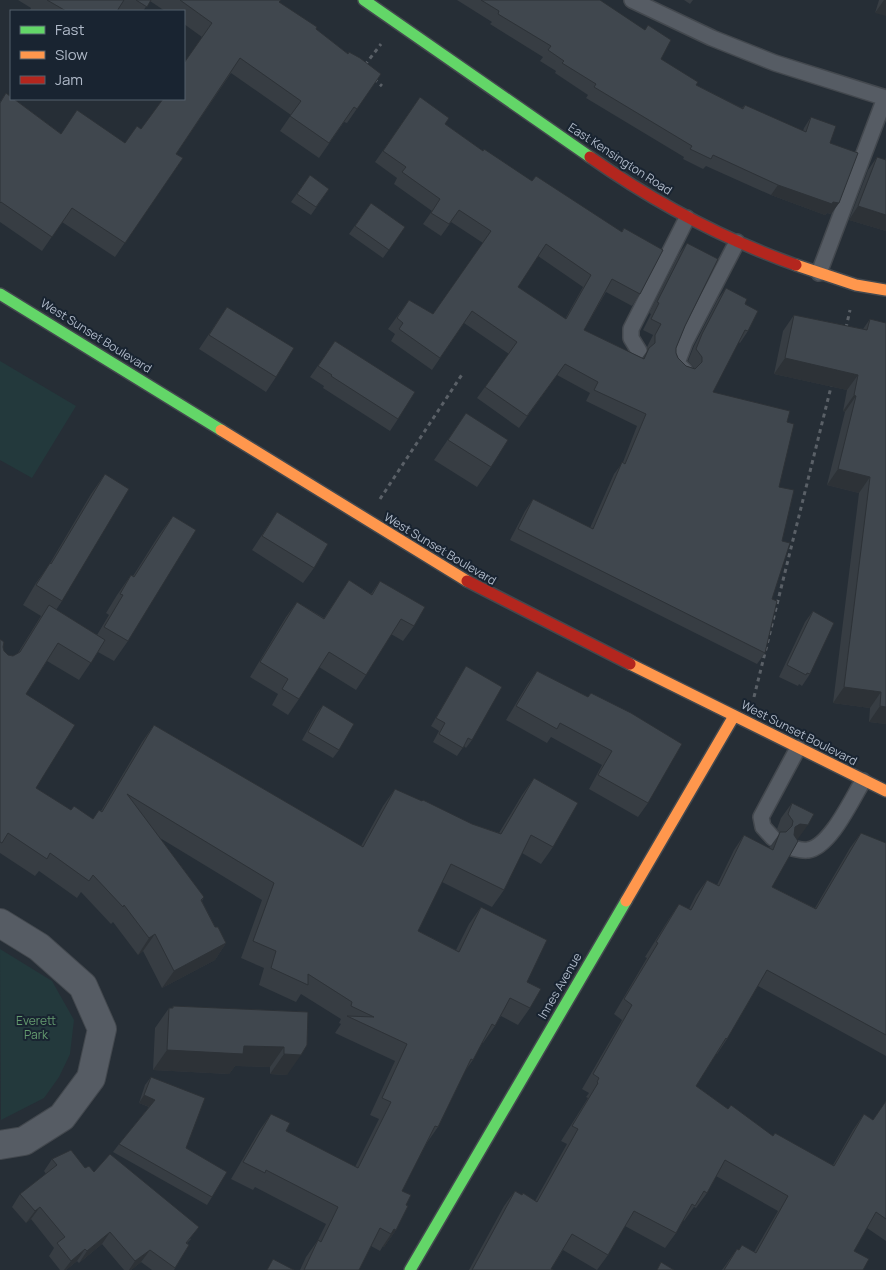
<svg xmlns="http://www.w3.org/2000/svg" width="886" height="1270" font-family="Manrope,sans-serif">
  <style>
    .green { fill: #23393c }
    .lines { fill: none; stroke-linecap: round; stroke-linejoin: round }
    .lane-casing { stroke: #43484e; stroke-width: 18 }
    .street-casing { stroke: #43484e; stroke-width: 30 }
    .fast-casing { stroke: #43484e; stroke-width: 14 }
    .slow-casing { stroke: #43484e; stroke-width: 14 }
    .jam-casing { stroke: #43484e; stroke-width: 14 }
    .path { stroke: #5a6067; stroke-width: 3; stroke-dasharray: 4 4; stroke-linecap: butt }
    .lane { stroke: #565c64; stroke-width: 15 }
    .street { stroke: #565c64; stroke-width: 28 }
    .fast { stroke: #63d668; stroke-width: 11 }
    .slow { stroke: #ff974d; stroke-width: 11 }
    .jam { stroke: #b3261e; stroke-width: 11 }
    .wall { fill: #373d43; fill-rule: evenodd }
    .shaded-wall { fill: #2d3237 }
    .building { fill: #40474e; stroke: #2d3237; fill-rule: evenodd }
    .labels { text-anchor: middle; stroke-width: 4; stroke-linejoin: round; paint-order: stroke }
    .street-label { font-size: 12px; fill: #afb9c8; stroke: #192431 }
    .park-label { font-size: 12px; fill: #649b6f; stroke: #192431 }
  </style>
  <rect width="100%" height="100%" fill="#262e36"/>
  <!-- green -->
  <path class="green" d="M0,361L76,406L32,478L0,460Z
    M0,949L52,981L74,1020L70,1054L59,1077L44,1098L1,1120Z"/>
  <g class="lines">
    <defs>
      <path id="lane" d="M632,0L712,38L775,63L886,98
        M819,273L885,98
        M639,351L631,338V329L687,218
        M685,371L677,363L685,342L737,242
        M773,838L763,827L761,817L798,748
        M792,848C797,849 803,851 808,850C830,847 852,799 863,781"/>
      <path id="street" d="M0,923L39,947L83,986L102,1029L91,1078L62,1117L24,1141L0,1145"/>
      <path id="fast" d="M364,0L590,157
        M0,294L221,430
        M410,1270L626,901"/>
      <path id="slow" d="M796,265L856,285L886,290
        M221,430L467,581
        M630,664L886,791
        M626,901L734,716"/>
      <path id="jam" d="M590,157C654,202 723,239 796,265
        M467,581L630,664"/>
    </defs>
    <!-- lane casing -->
    <use href="#lane" class="lane-casing"/>
    <!-- street casing -->
    <use href="#street" class="street-casing"/>
    <!-- fast casing -->
    <use href="#fast" class="fast-casing"/>
    <!-- slow casing -->
    <use href="#slow" class="slow-casing"/>
    <!-- jam casing -->
    <use href="#jam" class="jam-casing"/>
    <!-- path -->
    <path class="path" d="M365,65L381,44
      M374,79L382,86
      M846,328L850,310
      M380,499L463,373
      M754,697L832,383"/>
    <!-- lane -->
    <use href="#lane" class="lane"/>
    <!-- street -->
    <use href="#street" class="street"/>
    <!-- fast -->
    <use href="#fast" class="fast"/>
    <!-- slow -->
    <use href="#slow" class="slow"/>
    <!-- jam -->
    <use href="#jam" class="jam"/>
  </g>
  <!-- wall -->
  <path class="wall" d="M18,0H281L279,2L316,29L348,54L381,74L347,123L344,122L319,158L280,131L291,115L231,73L176,154L183,158L115,257L62,222L42,251L0,222V102L6,93L60,133L125,143L141,129L184,99L202,37L184,24V11H165L150,1L143,11H121L118,9L117,11H32L30,10L31,8Z
    M457,0H600L661,59L696,85L742,108L745,105L803,131L804,128L811,117L830,143L839,203L831,214L827,213L825,215L771,195L706,166L703,169L683,159L684,157L586,98L588,95L555,73L556,71L540,61L543,57L490,24L492,22Z
    M684,0H693L690,4Z
    M879,0H886L875,13Z
    M420,97L445,124L483,151L532,181L621,232L624,228L640,294L632,306L606,292L584,330L642,358L647,351V347L653,335L643,330L651,314L649,313L679,254L687,243L685,326L676,348V353L678,358L686,366L694,368L688,361L694,346L718,299L726,288L745,304L748,331L740,343L738,342L713,392L787,422L779,487L782,541L772,599L765,653L757,664L510,540L525,511L533,499L590,528L614,474L623,462L637,426L586,401L590,393L557,375L519,428L477,398L509,354L464,323L432,370L391,341L395,334L388,329L409,300L433,314L483,243L451,222L441,236L423,224L432,211L394,184L397,178L375,162ZM538,256L583,287L565,319L518,287Z
    M877,157L885,160L886,158V231L849,220L868,170Z
    M310,175L329,189L311,215L291,202Z
    M371,203L405,227L383,258L349,234Z
    M227,307L276,377L266,392L199,349Z
    M794,315L863,329L870,319L886,724L869,722L870,708L833,703L859,493L827,485L845,412L843,411L847,390L774,374L783,331Z
    M335,341L398,419L390,431L323,388L324,386L310,377Z
    M466,413L491,467L477,487L434,460Z
    M105,474L62,601L56,610L97,635L109,615L106,613L117,595L131,575L133,576L159,535L173,516L128,641L114,661L98,652L79,680L47,661L26,694L36,788L71,810L93,819L101,811L142,742L154,725L361,846L383,806L395,789L472,824L499,833L522,795L534,778L553,847L541,864L522,853L504,890L492,907L442,882L418,931L456,950L469,924L481,907L527,982L530,1008L518,1025L501,1016L495,1026L483,1043L482,1042L473,1060L465,1071L438,1127L426,1144L402,1191L406,1205L396,1230L384,1247L383,1246L380,1251L371,1246L359,1270H300L306,1257L318,1240L326,1224L255,1187L253,1190L231,1179L259,1131L271,1114L286,1131L355,1167L379,1119L370,1115L395,1061L335,1033L341,1024L339,1023L341,1019L301,994L296,1002L259,985L264,968L241,958L262,900L160,838L204,897L202,901L215,927L226,943L215,960L162,988L143,951L138,955L113,922L111,924L81,892L77,898L39,871L35,876L0,853V639L4,651L8,655L13,656L18,653L41,616L23,605L36,583L49,565L91,494Z
    M277,512L314,568L303,583L252,550Z
    M349,580L371,594L380,581L414,626L403,641L391,634L366,675L356,690L319,667L299,699L288,715L272,705L278,694L250,677L286,617L297,602L324,618Z
    M813,611L810,674L802,686L799,684L798,686L779,677L805,622Z
    M466,666L472,740L466,748L464,746L457,756L433,742L439,731L431,726L461,674Z
    M537,671L588,697L591,693L648,803L638,817L589,789L602,765L551,737L547,743L506,720L527,685Z
    M323,705L339,750L333,758L302,740L317,713Z
    M792,803L797,840L772,887L815,908L850,848L861,833L886,843V1056L758,986L727,1039L717,1054H716L696,1086L728,1109L773,1136L833,1165L853,1130L864,1114L873,1120L886,1101V1241L867,1228L854,1251L863,1270H722L737,1249L738,1250L754,1252L778,1211L716,1176L707,1193L696,1208L694,1207L684,1221L683,1220L676,1233L665,1248L625,1226L608,1255L597,1270L563,1250L551,1269L553,1270H469L504,1206L515,1191L522,1195L535,1201L567,1144L561,1141L588,1098L586,1097L589,1093L582,1089L622,1020L614,1014L647,958L645,957L669,919L679,904L689,909L696,895L707,880L717,885L734,850L744,835L769,848L780,833L777,829L781,818Z
    M173,1006L308,1012L287,1075L270,1074V1067L235,1066L229,1074L153,1070L155,1028L169,1008H172Z
    M151,1077L186,1148L212,1197L207,1205L113,1152L119,1144L149,1107L139,1103L145,1085Z
    M52,1159L85,1168L94,1172L191,1239L187,1243L189,1245L174,1270H152L141,1262L131,1270H124L102,1244L79,1263L77,1261L66,1270H60L49,1256L54,1248L31,1219L26,1223L12,1207L20,1194L46,1174L44,1171Z"/>
  <!-- shaded-wall -->
  <path class="shaded-wall" d="M884,0H886V16L875,13Z
    M778,185L839,203L831,214L827,213L825,215L771,195Z
    M858,206L886,215V231L849,220Z
    M785,358L858,375L847,390L774,374Z
    M854,395L856,396L845,412L843,411Z
    M838,469L870,477L859,493L827,485Z
    M844,687L881,692L870,708L833,703Z
    M880,706L886,707V724L869,722Z
    M800,824L808,825L797,840L790,839L795,827Z
    M155,934L143,951L138,955L149,938Z
    M226,943L215,960L162,988L174,971Z
    M244,1046L284,1047L270,1067L235,1066L229,1074L153,1070L167,1050Z
    M284,1054L301,1055L287,1075L270,1074Z
    M144,1095L155,1100L150,1107L139,1103Z
    M40,1207L31,1219L26,1223L35,1211Z
    M394,1229L396,1230L384,1247L383,1246L391,1234Z
    M110,1232L102,1244L79,1263L87,1251Z
    M85,1249L77,1261L66,1270H64L71,1261Z
    M150,1250L141,1262L131,1270H129L135,1261Z"/>
  <!-- building -->
  <path class="building" d="M47,0H124L117,11H66Z
    M136,0H151L147,7Z
    M180,0H281L279,2L317,27L316,29L348,54L349,52L360,58L381,74L357,109L354,107L329,143L290,116L301,101L240,58L176,154L183,158L125,243L72,208L52,237L1,202L0,203V103L6,93L11,97V99H14L61,134L77,110L125,143L137,126L141,129L163,99H184V63L212,23Z
    M481,0H600L645,30L648,25L671,40L661,59L698,82L696,85L743,109L745,105L806,132L811,117L836,126L830,143L858,153L839,203L833,202L832,204L778,185L713,155L711,159L690,149L692,146L594,87L596,84L562,63L564,61L548,50L551,46L498,14L499,11Z
    M420,97L449,118L445,124L483,151L484,149L532,181L536,176L622,232L624,228L663,250L640,294L612,279L584,330L644,359L649,348L655,343V335L661,324L651,319L659,303L657,302L687,243L718,259L685,326L676,348V353L678,358L686,366L695,369L702,362V357L696,349L702,334L726,288L747,299L745,304L758,311L748,331L745,330L713,392L790,411L787,422L794,424L779,487L794,490L782,541L790,543L772,599L777,601L765,653L518,529L533,499L593,529L622,462L625,464L646,414L594,390L598,382L565,364L527,416L485,387L517,342L472,311L440,358L399,329L403,323L397,318L409,300L433,314L491,231L459,210L449,224L431,213L440,199L402,172L406,167L383,151ZM546,244L591,275L566,319L518,287Z
    M877,157L886,160V215L858,206Z
    M310,175L329,189L316,207L297,194Z
    M371,203L405,227L389,250L355,226Z
    M227,307L294,348L276,377L209,335Z
    M794,315L867,330L870,319L886,323V707L880,706L881,692L844,687L870,477L838,469L856,396L854,395L858,375L785,358Z
    M335,341L415,392L398,419L331,376L332,375L318,366Z
    M466,413L508,440L491,467L448,440Z
    M105,474L129,489L62,601L36,585L50,563L51,564Z
    M277,512L328,544L314,568L262,536Z
    M173,516L196,530L128,641L104,627L123,595L120,594L131,575L134,577Z
    M349,580L372,595L380,581L425,607L414,626L401,619L366,675L329,652L299,699L282,689L288,679L260,662L297,602L324,619Z
    M49,605L105,640L91,663L58,643L26,694L75,725L36,788L71,810L74,806L93,819L99,810L102,812L154,725L363,847L395,789L422,801L423,800L472,824L501,834L534,778L578,803L553,847L531,835L504,890L451,864L418,931L459,952L481,907L547,940L527,982L541,989L530,1008L510,998L495,1026L492,1024L473,1060L471,1059L438,1127L435,1126L402,1191L411,1195L406,1205L408,1206L396,1230L394,1229L391,1234L380,1228L359,1270H304L318,1240L321,1242L338,1207L266,1170L265,1173L243,1162L271,1114L290,1123L286,1131L358,1168L391,1102L382,1098L407,1044L347,1016L374,1017L351,1006L352,1002L308,974V985L271,968L276,951L253,941L274,883L127,794L204,897L201,900L215,927H218L226,943L174,971L155,934L149,938L124,905L123,907L93,875L89,881L50,853L47,859L8,833L2,843L0,842V639L4,642L3,647L4,651L8,655L13,656L20,652Z
    M813,611L834,623L810,674L807,673L806,675L787,665Z
    M466,666L502,687L472,740L468,738L463,748L439,734L445,723L436,718Z
    M537,671L588,697L591,693L631,713L682,744L648,803L598,775L612,751L560,723L557,729L516,706Z
    M323,705L354,724L339,750L308,732Z
    M792,803L814,814L808,825L800,824L795,827L794,835L798,841L772,887L816,909L861,833L886,843V1035L767,970L727,1039L726,1038L696,1086L728,1109L731,1105L773,1136L775,1133L834,1166L864,1114L873,1120L886,1101V1219L876,1212L854,1251L869,1259L863,1270H724L737,1249L739,1250L742,1245L756,1253L788,1196L725,1160L707,1193L704,1191L695,1206L692,1204L676,1233L634,1211L608,1255L572,1234L551,1269L553,1270H472L515,1191L522,1195L523,1193L537,1202L578,1129L572,1126L598,1083L597,1082L599,1078L593,1074L632,1005L624,999L658,943L656,942L679,904L691,910L707,880L719,886L744,835L773,850L780,832H786L792,826L793,821L788,814Z
    M173,1006L308,1012L307,1045L301,1055L284,1054V1047L244,1046L243,1054L167,1050L169,1008H173Z
    M151,1077L205,1098L186,1148L227,1172L212,1197L119,1144L155,1100L144,1095Z
    M71,1150L85,1168L89,1166L94,1172L110,1154L199,1227L186,1243L189,1245L175,1268L150,1250L135,1261L110,1232L87,1251L85,1249L71,1261L57,1243L65,1237L40,1207L35,1211L20,1194L57,1165L52,1159Z
    M273,1259L294,1270H267Z
    M661,1262L674,1270H657Z"/>
  <g class="labels">
    <!-- street labels -->
    <g class="street-label">
      <text transform="translate(620 159) rotate(33)" y="4">East Kensington Road</text>
      <text transform="translate(96 336) rotate(32)" y="4">West Sunset Boulevard</text>
      <text transform="translate(440 549) rotate(31)" y="4">West Sunset Boulevard</text>
      <text transform="translate(799 733) rotate(27)" y="4">West Sunset Boulevard</text>
      <text transform="translate(560 986) rotate(-60)" y="4">Innes Avenue</text>
    </g>
    <!-- park labels -->
    <g class="park-label">
      <text x="36" y="1025">Everett<tspan x="36" dy="14">Park</tspan></text>
    </g>
  </g>
  <!-- legend -->
  <rect x="10" y="10" width="175" height="90" fill="#192431" stroke="#55606d"/>
  <rect x="20" y="26" width="25" height="8" fill="#63d668" stroke="#55606d"/>
  <text x="55" y="35" font-size="15" fill="#afb9c8">Fast</text>
  <rect x="20" y="51" width="25" height="8" fill="#ff974d" stroke="#55606d"/>
  <text x="55" y="60" font-size="15" fill="#afb9c8">Slow</text>
  <rect x="20" y="76" width="25" height="8" fill="#b3261e" stroke="#55606d"/>
  <text x="55" y="85" font-size="15" fill="#afb9c8">Jam</text>
</svg>
